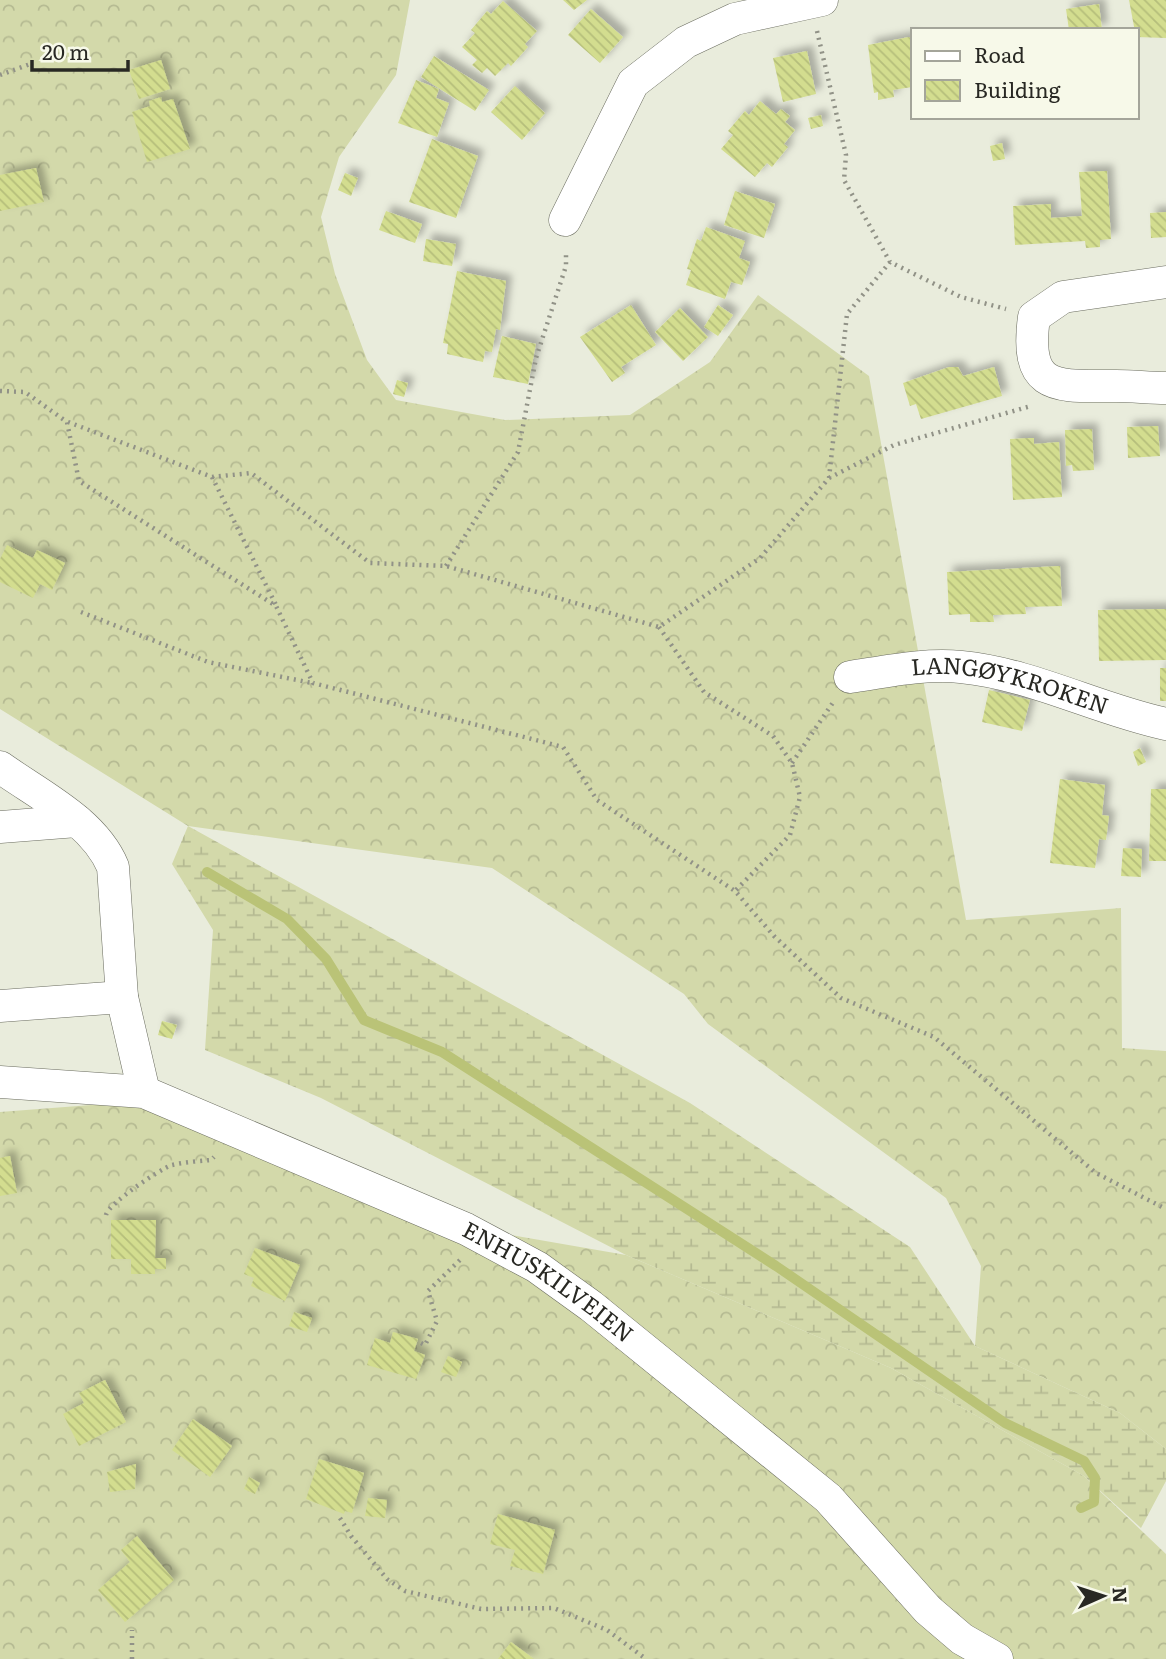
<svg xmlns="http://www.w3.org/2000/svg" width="1166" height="1659" font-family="Literata,serif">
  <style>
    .forest { fill: url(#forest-crowns) }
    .wetland { fill: url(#wetland-marsh) }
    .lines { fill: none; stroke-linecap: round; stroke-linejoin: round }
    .stream { stroke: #bac377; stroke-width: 10 }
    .building { fill: url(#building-back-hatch); filter: url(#shadow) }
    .minor-casing { stroke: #6a6c5f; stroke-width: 33 }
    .path { stroke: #919287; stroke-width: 4.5; stroke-dasharray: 2 5; stroke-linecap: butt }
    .minor { stroke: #fff; stroke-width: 32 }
    .labels { text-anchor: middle; stroke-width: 6; stroke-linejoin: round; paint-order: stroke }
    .street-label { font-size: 23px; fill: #282823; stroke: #f7f9e9 }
  </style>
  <defs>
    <pattern id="forest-crowns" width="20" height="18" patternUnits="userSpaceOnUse" patternTransform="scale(1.75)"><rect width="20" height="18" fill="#d3d9aa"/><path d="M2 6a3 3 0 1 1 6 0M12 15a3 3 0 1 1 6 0" fill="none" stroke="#b5ba92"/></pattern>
    <pattern id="wetland-marsh" width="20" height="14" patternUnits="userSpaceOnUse" patternTransform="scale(1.75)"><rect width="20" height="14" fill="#d3d9aa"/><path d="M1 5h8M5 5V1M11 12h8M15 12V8" fill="none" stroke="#b5ba92"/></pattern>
    <pattern id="building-back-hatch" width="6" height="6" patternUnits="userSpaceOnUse" patternTransform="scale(1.75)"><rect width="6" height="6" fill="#d3dd8f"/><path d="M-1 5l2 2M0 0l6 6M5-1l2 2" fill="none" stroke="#b5be7b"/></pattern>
    <filter id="shadow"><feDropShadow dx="6" dy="-6" stdDeviation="3.5" flood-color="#0004"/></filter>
  </defs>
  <rect width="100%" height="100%" fill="#e9ecdc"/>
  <!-- forest -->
  <path class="forest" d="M0,0H410L396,75L339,157L321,217L335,274L367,360L396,400L505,420L630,415L710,362L758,295L869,376L966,920L1121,908L1122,1048L1166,1051V1449L1120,1413L975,1346L981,1266L946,1198L708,1024L684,994L492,868L188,826L0,709Z
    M143,1101L395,1215L626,1255L891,1368L1084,1476L1166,1554V1659H0V1112Z"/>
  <!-- wetland -->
  <path class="wetland" d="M188,826L690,1103L910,1247L975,1346L1120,1413L1166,1449V1481L1141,1528L1084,1476L891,1368L626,1255L321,1098L205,1050L213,930L172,864Z"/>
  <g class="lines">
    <!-- stream -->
    <path class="stream" d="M207,872L287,919L326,959L364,1020L442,1052L776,1266L1005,1423L1084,1461L1095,1478L1094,1502L1081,1508"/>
  </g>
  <!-- building -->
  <path class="building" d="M563,0H587L574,10Z
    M1129,0H1166V38L1136,37Z
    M503,1L537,31L525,44L528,47L511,66L508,63L495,76L487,68L482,73L472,65L477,60L462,47L475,33L471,30L487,11L491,14Z
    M1099,4L1102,30H1069L1066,9Z
    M591,9L623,37L600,63L568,35Z
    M909,37L912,39V87L893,90L894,97L878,100V92L874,93L868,45Z
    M807,51L816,94L783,102L773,58Z
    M434,56L489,90L475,111L421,77Z
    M161,60L170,89L139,99L129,70Z
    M416,80L439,89L436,98L449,103L437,137L398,123Z
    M515,86L545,113L522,140L491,112Z
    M161,97L162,102L173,99L190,149L147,162L132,112L150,106L149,101Z
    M760,101L776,114L781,109L790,116L785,122L795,130L784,144L788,147L772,167L767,163L755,177L721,149L733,135L728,131L745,111L749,115Z
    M821,115L823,126L811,129L808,118Z
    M432,139L478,156L456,218L409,202Z
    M1002,143L1005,159L993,161L990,146Z
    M36,168L44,202L0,211V175Z
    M1107,171L1111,239L1100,240V247L1086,248L1085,241L1015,245L1013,206L1051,204V218L1082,216L1079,172Z
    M345,173L358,178L351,196L338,190Z
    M735,191L775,204L764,238L724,225Z
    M386,211L422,224L415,243L379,230Z
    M1166,212V237L1151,238L1150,213Z
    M706,227L745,241L739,258L750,262L742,285L731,282L725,299L686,285L691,270L687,269L697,239L701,241Z
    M426,239L456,244L452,266L423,261Z
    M457,271L506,281L500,330L496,329L492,352L485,351L483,362L447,354L448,344L443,343Z
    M631,305L656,345L621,367L625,373L612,382L580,337Z
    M718,305L733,315L718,336L704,327Z
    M680,308L708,337L683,361L655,332Z
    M502,336L536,344L528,384L493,377Z
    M949,367H958L963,376L994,367L1002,396L921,419L916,404L910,406L903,383Z
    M397,380L408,383L404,397L393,394Z
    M1158,426L1160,456L1128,458L1127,427Z
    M1092,429L1094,470L1073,471L1072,465L1066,466L1065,430Z
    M1030,438H1034V444L1059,442L1062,497L1013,500L1010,439Z
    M7,545L33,558L37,550L65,563L52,590L40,584L33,598L0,582V559Z
    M1060,566L1062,606L1025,607L1026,614L993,615L994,622H970V614L949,615L947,572Z
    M1166,609V660L1099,661L1098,610Z
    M1160,668H1166V701H1160Z
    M989,690L1030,700L1022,731L982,722Z
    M1140,748L1146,762L1138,766L1133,752Z
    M1060,779L1105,785L1102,815L1109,816L1106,840L1099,839L1095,868L1050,863Z
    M1151,789H1166V861H1149Z
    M1123,848L1142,849L1141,877L1121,876Z
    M162,1021L177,1025L172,1039L158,1035Z
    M10,1156L17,1193L0,1196V1158Z
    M111,1220H156L155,1258H166V1269H155V1274H131V1259H111Z
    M255,1248L300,1265L285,1301L251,1286L254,1278L244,1274Z
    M294,1312L312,1318L307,1332L289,1326Z
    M393,1332L418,1339L414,1351L425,1355L416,1379L367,1365L375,1338L390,1343Z
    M448,1356L462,1362L456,1377L441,1372Z
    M105,1380L126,1422L79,1446L63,1414L84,1403L79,1393Z
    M193,1419L232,1446L210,1477L172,1450Z
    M319,1459L364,1473L352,1513L345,1511L344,1514L306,1499Z
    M136,1464L135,1489L110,1492L107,1472Z
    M249,1477L260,1483L255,1494L244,1489Z
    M368,1498L387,1500L385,1518L365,1516Z
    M498,1514L555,1530L543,1574L510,1566L515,1550L490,1544Z
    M137,1536L174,1580L125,1622L98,1590L130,1562L121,1550Z
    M511,1642L534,1659H498Z"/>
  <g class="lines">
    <defs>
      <g id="minor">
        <path d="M565,220L633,83L686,42L735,19L822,0"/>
        <path d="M1166,282L1063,297L1034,317C1024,392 1056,386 1116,386C1133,386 1149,388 1166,388"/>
        <path id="s1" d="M850,677C884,672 926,663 961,667C1033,674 1096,709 1166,724"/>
        <path d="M0,767C39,795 94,821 113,867L122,997L144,1092"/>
        <path d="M0,827L77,821"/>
        <path d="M0,1006L122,997"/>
        <path id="s2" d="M0,1082L144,1092L466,1229L537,1267L591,1306L828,1498L928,1610L962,1639L997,1659"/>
      </g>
    </defs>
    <!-- minor casing -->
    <use href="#minor" class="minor-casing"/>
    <!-- path -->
    <path class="path" d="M817,31L846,155L844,180L890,262L961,297L1006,309
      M0,75L33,63
      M0,391L25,392L67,422L79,481L276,606L313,683L563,747L597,800L735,891L774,936L841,998L934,1037L1096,1173L1166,1209
      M68,422L212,477L251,473L370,563L446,566L659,627L760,558L829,478L847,314L890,262
      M212,477L276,605
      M829,478L894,445L1031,406
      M446,566L518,452L536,358L566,266V251
      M81,612L208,662L312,683
      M659,627L704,692L773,736L792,763L800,797L790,835L735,891
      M792,763L834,701
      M106,1215C108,1204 160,1169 172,1165C185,1162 199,1161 211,1160L214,1157
      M421,1343L425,1345L437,1321L428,1291L461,1259
      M340,1518L351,1536L387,1579L405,1591L481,1609L554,1608L607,1630L646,1659
      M132,1659V1630"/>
    <!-- minor -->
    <use href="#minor" class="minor"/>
  </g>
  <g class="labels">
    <!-- street labels -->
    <g class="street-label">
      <text dy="8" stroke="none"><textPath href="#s1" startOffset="163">LANGØYKROKEN</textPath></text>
      <text dy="8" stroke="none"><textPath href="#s2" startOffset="592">ENHUSKILVEIEN</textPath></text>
    </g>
  </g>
  <!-- legend -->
  <rect x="911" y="28" width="228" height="91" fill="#f7f9e9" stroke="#a4a59a" stroke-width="2"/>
  <rect x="925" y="51" width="35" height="10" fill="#ffffff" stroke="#a4a59a" stroke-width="2"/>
  <text x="974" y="63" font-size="21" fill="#282823">Road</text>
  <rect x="925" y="80" width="35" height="21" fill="url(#building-back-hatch)" stroke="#a4a59a" stroke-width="2"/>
  <text x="974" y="98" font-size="21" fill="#282823">Building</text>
  <!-- north arrow -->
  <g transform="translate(1103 1596) rotate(87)" stroke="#f7f9e9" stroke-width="5" paint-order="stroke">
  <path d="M0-5L12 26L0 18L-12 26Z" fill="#282823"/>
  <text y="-10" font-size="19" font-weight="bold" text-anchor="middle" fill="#282823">N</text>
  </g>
  <!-- scale -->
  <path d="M32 60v10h96v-10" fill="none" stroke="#282823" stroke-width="3.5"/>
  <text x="42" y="60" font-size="21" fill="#282823" stroke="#f7f9e9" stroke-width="5" paint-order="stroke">20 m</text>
</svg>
